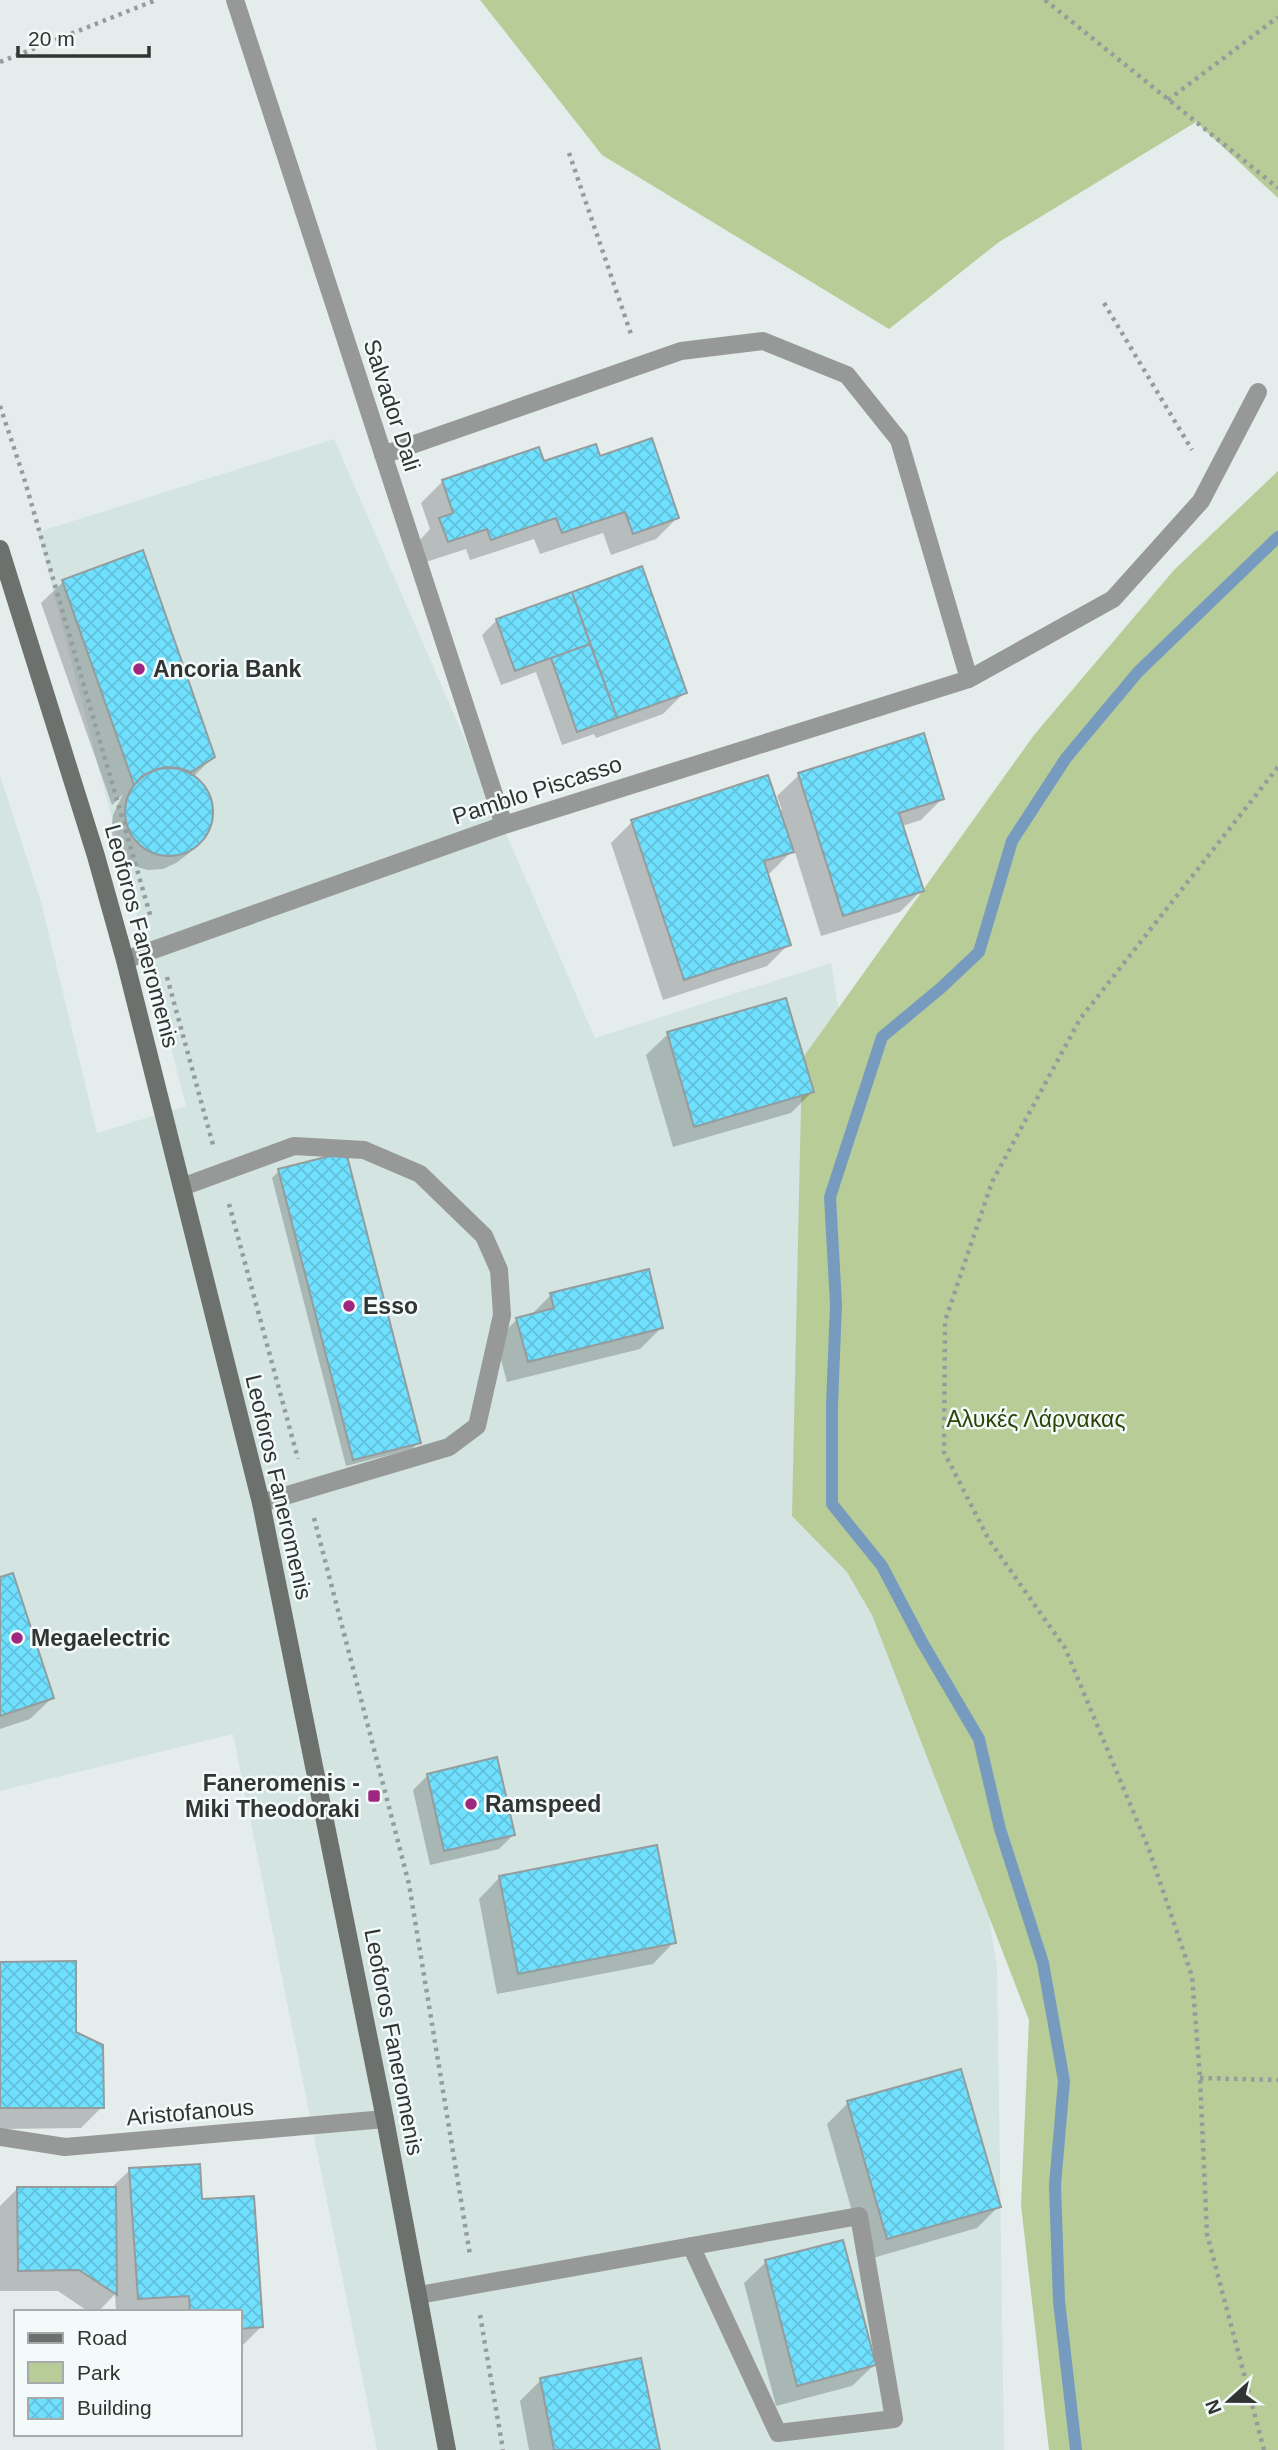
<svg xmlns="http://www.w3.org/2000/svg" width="1278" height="2450" font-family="Arial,sans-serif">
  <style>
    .built { fill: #d3e4e1 }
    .green { fill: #b8cc97 }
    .shadow { fill: #0003 }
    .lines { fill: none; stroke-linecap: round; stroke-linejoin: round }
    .stream { stroke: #769bbe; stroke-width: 12 }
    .building { fill: url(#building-cross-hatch); stroke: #949c9e; stroke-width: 2 }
    .path { stroke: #969c9b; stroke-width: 4.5; stroke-dasharray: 3.5 5; stroke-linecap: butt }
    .lane { stroke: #969997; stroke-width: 18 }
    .street { stroke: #969997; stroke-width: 18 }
    .secondary { stroke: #6d716e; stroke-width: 18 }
    .poi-dot { fill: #a0277f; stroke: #f2fbfa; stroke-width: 2.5 }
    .labels { text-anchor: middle; stroke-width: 5; stroke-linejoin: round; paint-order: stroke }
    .street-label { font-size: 23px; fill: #313433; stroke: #f2fbfa }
    .poi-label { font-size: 23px; font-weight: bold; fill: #313433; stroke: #f2fbfa; text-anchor: start }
    .park-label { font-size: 23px; fill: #314206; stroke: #f2fbfa }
  </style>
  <defs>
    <pattern id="building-cross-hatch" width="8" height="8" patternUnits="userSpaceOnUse" patternTransform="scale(1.75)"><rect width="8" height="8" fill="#6fe0fe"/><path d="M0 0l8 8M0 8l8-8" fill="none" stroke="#61c1da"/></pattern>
  </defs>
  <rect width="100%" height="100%" fill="#e5edec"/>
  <!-- built -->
  <path class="built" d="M334,439L595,1038L831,963L997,1966L1004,2450H377L233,1734L0,1791V775L41,902L97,1133L186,1106L38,532Z"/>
  <!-- green -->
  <path class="green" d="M480,0H1278V198L1196,122L999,242L889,329L602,155Z
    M1278,471V2450H1049L1021,2205L1029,2020L872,1615L847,1572L792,1516L802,1059L1034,735L1174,570Z"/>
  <!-- shadow -->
  <path class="shadow" d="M599,458L677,518L656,539L611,555L603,533L540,554L534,539L470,560L466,549L426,562L419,541L430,529L421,503L443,481L543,463Z
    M641,568L684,693L663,714L596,738L594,734L562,745L536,672L501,685L482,635L497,620Z
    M63,582L213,757L193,777L201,783L209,796L212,810L210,825L203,838L188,854L176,863L163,869L148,870L134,866L122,857L115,844L111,830L113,815L123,794L112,805L41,603Z
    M799,775L942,799L921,820L902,826L922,890L900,912L821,936L794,849L770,873L766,874L789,944L767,966L663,1000L611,843L632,822L782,810L777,796Z
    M668,1034L812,1092L791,1113L673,1147L646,1055Z
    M279,1171L419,1442L412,1449L346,1466L272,1178Z
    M551,1295L662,1327L640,1349L507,1382L496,1341L517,1319L530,1316Z
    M0,1579L52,1698L30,1719L0,1729Z
    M428,1775L514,1834L499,1849L430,1865L413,1790Z
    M500,1877L674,1942L653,1964L497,1994L479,1899Z
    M0,1964L74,2033L102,2107L81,2128L0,2129Z
    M848,2103L999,2206L977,2228L866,2260L827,2124Z
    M130,2170L200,2201L261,2327L240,2348V2312H116L115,2294L98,2312H89L58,2291H0V2206L17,2189L111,2188Z
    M766,2262L874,2365L852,2386L776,2406L744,2283Z
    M541,2380L658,2450H529L520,2401Z"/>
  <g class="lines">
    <!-- stream -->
    <path class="stream" d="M1076,2450L1059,2301L1055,2185L1064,2081L1043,1963L1000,1829L979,1739L922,1642L882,1566L832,1504V1405L836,1304L830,1197L882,1037L942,987L979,952L1012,841L1066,758L1138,672L1278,537"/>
  </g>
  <!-- building -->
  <path class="building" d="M652,438L679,518L633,534L625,512L562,533L556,518L491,540L487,529L448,542L439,518L453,513L442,480L539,447L544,461L596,444L600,456Z
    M143,550L215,757L191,772L179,768L166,767L154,770L142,776L134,785L62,580Z
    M642,566L687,693L617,718L572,592Z
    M572,592L590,644L515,671L496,619Z
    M590,644L617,718L577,732L551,658Z
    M924,733L944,799L899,813L924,891L843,916L798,773Z
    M125 812a44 44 0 1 1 88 0a44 44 0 1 1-88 0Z
    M768,775L794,852L764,861L791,945L684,980L631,820Z
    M786,998L814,1092L694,1127L667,1032Z
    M346,1152L421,1443L353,1460L278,1169Z
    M649,1269L663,1328L528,1362L516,1318L554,1308L550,1293Z
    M13,1573L54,1698L0,1716V1577Z
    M497,1757L515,1835L444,1851L427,1774Z
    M657,1845L676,1943L518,1974L499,1876Z
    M76,1961V2032L103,2045L104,2108H0V1962Z
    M961,2069L1001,2207L887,2239L847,2101Z
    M200,2164L202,2199L254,2196L263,2327L240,2329V2312H190L189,2296L138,2299L129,2168Z
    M17,2187H116L117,2295L79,2270L18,2271Z
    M843,2240L876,2365L797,2386L765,2260Z
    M641,2358L660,2450H554L540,2378Z"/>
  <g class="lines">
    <!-- path -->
    <path class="path" d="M1045,0L1278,188
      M0,62L156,0
      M1168,100L1278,17
      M569,153L632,337
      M1104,303L1192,450
      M0,406L24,478L151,918
      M167,977L213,1145
      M229,1204L298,1459
      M314,1518L409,1884L470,2255
      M1200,2078L1278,2080
      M480,2315L503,2450
      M1264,2450L1207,2234L1200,2078L1192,1976L1148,1847L1065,1648L989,1540L944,1452L945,1321L992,1182L1080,1019L1278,767"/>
    <!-- lane -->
    <path class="lane" d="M182,1187L294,1146L364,1150L420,1174L484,1236L499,1270L502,1315L477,1426L449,1447L261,1503"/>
    <!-- street -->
    <path class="street" d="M235,0L504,825
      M383,455L681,351L763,341L847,375L899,440L969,679
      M125,960L504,825L969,679L1113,599L1201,501L1258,392
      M0,2137L65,2147L385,2119
      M419,2295L859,2216L894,2419L778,2433L691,2246"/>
    <!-- secondary -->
    <path class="secondary" d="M0,549L96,856L125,960L261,1503L385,2119L447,2450"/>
  </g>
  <!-- markers -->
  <g class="poi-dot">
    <circle cx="139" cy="669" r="7"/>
    <circle cx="349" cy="1306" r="7"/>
    <circle cx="17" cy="1638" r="7"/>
    <rect x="367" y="1789" width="14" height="14" rx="3.5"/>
    <circle cx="471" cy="1804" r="7"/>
  </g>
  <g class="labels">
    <!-- street labels -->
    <g class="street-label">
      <text transform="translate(392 405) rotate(72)" y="8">Salvador Dali</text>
      <text transform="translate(537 790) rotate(-18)" y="8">Pamblo Piscasso</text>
      <text transform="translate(142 936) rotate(75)" y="8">Leoforos Faneromenis</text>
      <text transform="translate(279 1487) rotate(77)" y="8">Leoforos Faneromenis</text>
      <text transform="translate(394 2042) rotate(79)" y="8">Leoforos Faneromenis</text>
      <text transform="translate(190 2112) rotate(-5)" y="8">Aristofanous</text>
    </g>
    <!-- poi labels -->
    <g class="poi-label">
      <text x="153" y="677">Ancoria Bank</text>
      <text x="363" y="1314">Esso</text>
      <text x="31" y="1646">Megaelectric</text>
      <text x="360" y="1791" text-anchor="end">Faneromenis -<tspan x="360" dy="26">Miki Theodoraki</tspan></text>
      <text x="485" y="1812">Ramspeed</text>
    </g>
    <!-- park labels -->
    <g class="park-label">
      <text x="1036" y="1427">Αλυκές Λάρνακας</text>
    </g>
  </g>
  <!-- legend -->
  <rect x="14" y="2310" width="228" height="126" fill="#f2fbfa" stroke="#a5abaa" stroke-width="2"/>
  <rect x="28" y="2333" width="35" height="10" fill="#6d716e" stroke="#a5abaa" stroke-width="2"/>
  <text x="77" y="2345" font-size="21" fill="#313433">Road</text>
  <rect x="28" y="2362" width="35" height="21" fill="#b8cc97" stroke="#a5abaa" stroke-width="2"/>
  <text x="77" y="2380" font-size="21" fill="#313433">Park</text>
  <rect x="28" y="2398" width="35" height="21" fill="url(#building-cross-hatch)" stroke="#a5abaa" stroke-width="2"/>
  <text x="77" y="2415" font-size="21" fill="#313433">Building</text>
  <!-- north arrow -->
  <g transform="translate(1229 2401) rotate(249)" stroke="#f2fbfa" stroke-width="5" paint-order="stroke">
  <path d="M0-5L12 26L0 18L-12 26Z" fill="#313433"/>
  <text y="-10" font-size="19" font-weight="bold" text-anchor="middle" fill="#313433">N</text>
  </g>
  <!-- scale -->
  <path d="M18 46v10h131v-10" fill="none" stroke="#313433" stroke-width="3.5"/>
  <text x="28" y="46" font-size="21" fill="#313433" stroke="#f2fbfa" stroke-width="5" paint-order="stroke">20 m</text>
</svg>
